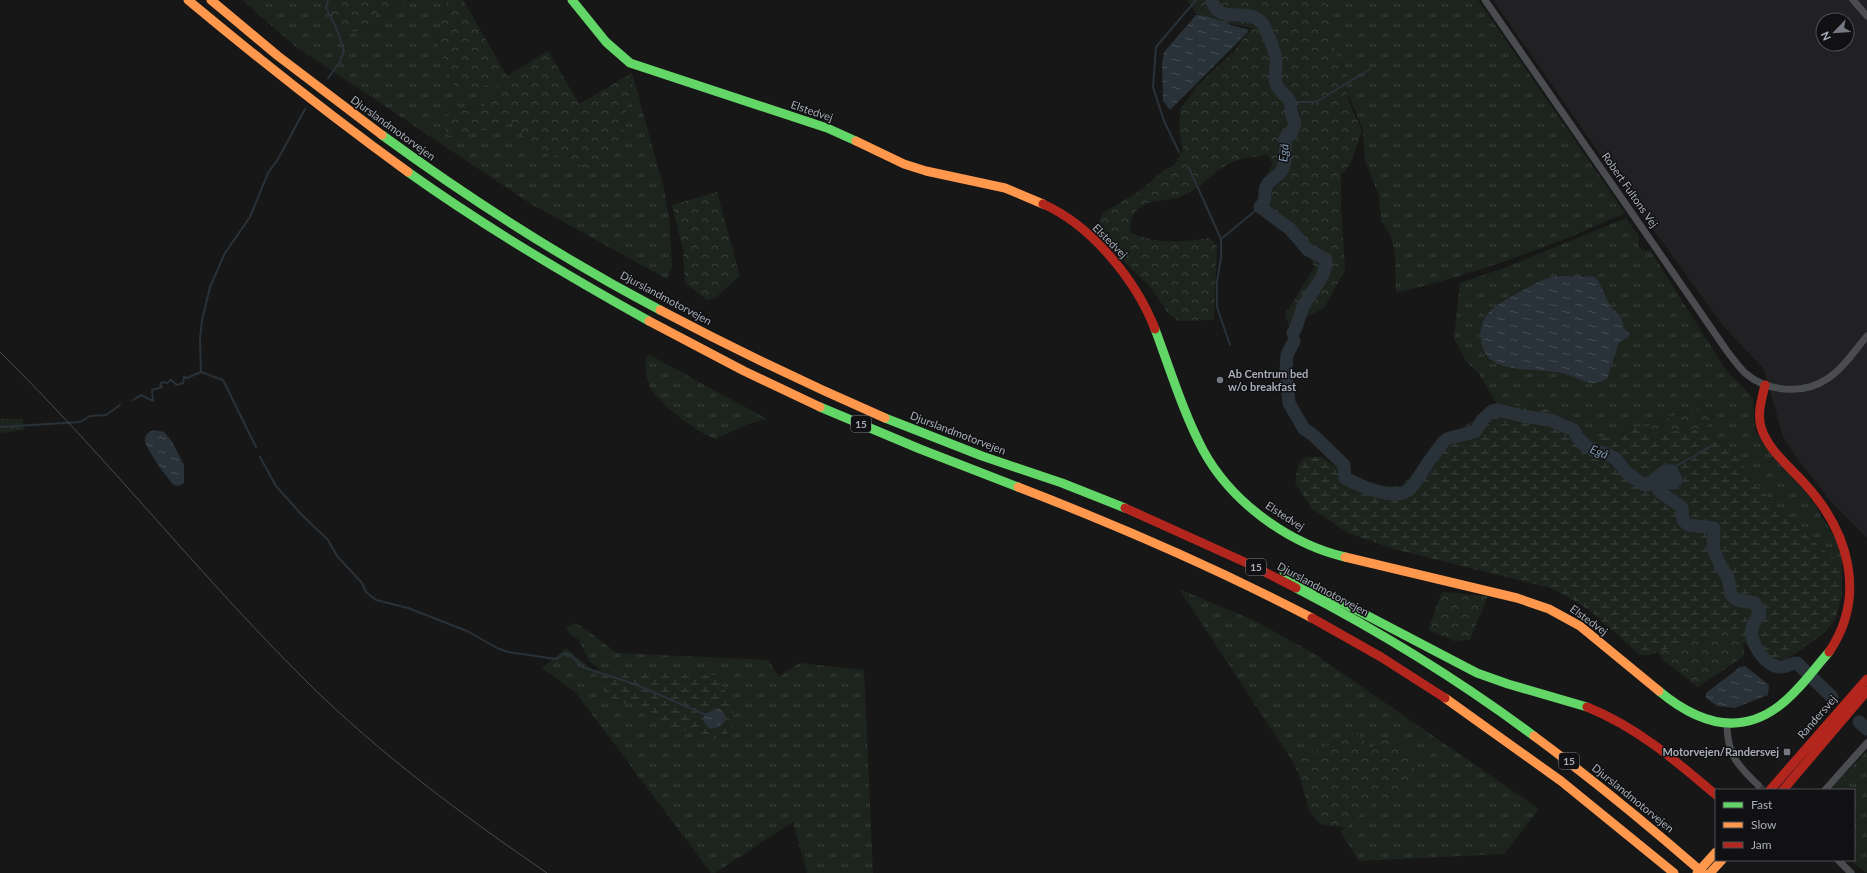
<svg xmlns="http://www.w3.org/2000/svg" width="1867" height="873" font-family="Lato,sans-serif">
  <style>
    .built { fill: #212123; fill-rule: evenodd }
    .grass { fill: url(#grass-tufts) }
    .forest { fill: url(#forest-crowns) }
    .wetland { fill: url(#wetland-marsh) }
    .water { fill: url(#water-ripples) }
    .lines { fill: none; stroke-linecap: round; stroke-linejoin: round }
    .stream { stroke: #2a3239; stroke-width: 2 }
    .river { stroke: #2a3239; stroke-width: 13 }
    .street-tunnel { stroke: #343537; stroke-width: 7; stroke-dasharray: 7 3.5; stroke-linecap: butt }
    .street { stroke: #4b4c50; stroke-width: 7 }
    .fast { stroke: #63d668; stroke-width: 9 }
    .slow { stroke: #ff974d; stroke-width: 9 }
    .jam { stroke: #b3261e; stroke-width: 9 }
    .tram { stroke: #4b4c4f; stroke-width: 1 }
    .slow-bridge { stroke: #ff974d; stroke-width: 9 }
    .poi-dot { fill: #757880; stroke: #111113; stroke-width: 1.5 }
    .labels { text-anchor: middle; stroke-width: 3; stroke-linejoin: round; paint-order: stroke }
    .shield { fill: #111113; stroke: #7b7e86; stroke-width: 1 }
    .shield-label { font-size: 10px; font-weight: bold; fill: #a8adb8 }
    .street-label { font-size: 11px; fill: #a8adb8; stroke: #111113 }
    .poi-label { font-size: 11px; font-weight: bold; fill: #a8adb8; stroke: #111113; text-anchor: start }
    .water-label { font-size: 12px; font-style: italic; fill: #7f9bb3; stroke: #111113 }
  </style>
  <defs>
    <pattern id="grass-tufts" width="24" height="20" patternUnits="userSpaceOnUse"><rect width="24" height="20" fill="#1d241e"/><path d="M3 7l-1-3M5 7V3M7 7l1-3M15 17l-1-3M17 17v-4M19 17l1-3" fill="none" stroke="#3b413d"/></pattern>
    <pattern id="forest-crowns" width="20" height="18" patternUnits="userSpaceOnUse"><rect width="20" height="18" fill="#1d241e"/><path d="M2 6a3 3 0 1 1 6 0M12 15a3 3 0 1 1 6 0" fill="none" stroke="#3b413d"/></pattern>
    <pattern id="wetland-marsh" width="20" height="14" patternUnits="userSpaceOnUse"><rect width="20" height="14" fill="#1d241e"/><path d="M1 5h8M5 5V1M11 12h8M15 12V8" fill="none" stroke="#3b413d"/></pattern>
    <pattern id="water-ripples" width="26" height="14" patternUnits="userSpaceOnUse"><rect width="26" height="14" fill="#2a3239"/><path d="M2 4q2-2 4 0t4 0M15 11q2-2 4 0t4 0" fill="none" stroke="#464d54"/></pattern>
  </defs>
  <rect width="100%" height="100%" fill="#171717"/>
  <!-- built -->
  <path class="built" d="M1493,0H1867V538L1830,501L1794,454L1783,437L1764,369L1724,327L1635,205ZM1823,20H1847V44H1823Z"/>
  <!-- grass -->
  <path class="grass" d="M242,0H325L341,33L380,28L375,14L413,0H447L437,44L500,83L484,107L451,111L469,134L513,123L520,129L529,148L621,143L632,73L664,189L670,224L672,267L667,279L531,204L295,46Z
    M1286,0H1478L1625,213C1551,247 1475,274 1396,293L1395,256L1393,244L1390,235L1381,221L1379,196L1365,160L1363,130L1312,4Z
    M1626,218L1639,236L1638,245L1643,251L1650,250L1726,370L1753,398L1755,431L1779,463L1812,500L1842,550V570L1833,558L1785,517L1747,472L1741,460L1705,429L1713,418L1702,407L1601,438L1548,409L1497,404L1479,374L1466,361L1454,338L1460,283L1504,268Z
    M648,354L767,419L747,424L716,439C700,435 661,405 652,390C646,380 643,364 648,354Z
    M1179,589L1253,620L1313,653L1539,809L1504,854L1359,861L1340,831L1348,826L1360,814L1390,797L1370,748L1356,732L1293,762Z
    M575,623L584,628L617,653L768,660L779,677L799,663L864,670L873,873H807L793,822L715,873H711L576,693L542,668L566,648L593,670H601L589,661L579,640L568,632L566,628Z
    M1867,751V873H1866L1851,860H1854V790H1830Z"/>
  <!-- forest -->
  <path class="forest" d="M325,0H413L375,14L380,28L341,33Z
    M447,0H463L507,76L548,51L579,104L632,73L621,143L595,170L529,148L520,129L513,123L469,134L449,136L442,122L451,111L484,107L499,83L456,92L437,44Z
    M1187,0H1321C1333,12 1325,29 1334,41C1331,51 1342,60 1346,69C1349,77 1345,85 1347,93C1349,106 1357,119 1362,131L1350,164L1341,175V207L1345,270L1324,308L1289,326L1285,315L1314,268C1311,250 1286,232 1274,218C1269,213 1265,206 1261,200L1264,181L1273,163L1267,155C1253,157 1238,158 1226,165C1209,175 1199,190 1180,197C1166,202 1149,198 1137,210C1130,217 1130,224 1131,233C1161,245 1179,242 1210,238L1217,247L1214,318L1211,320L1179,321L1169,314L1150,287L1105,243L1096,230L1102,214L1141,190L1163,171L1175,164L1183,149L1179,131L1180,109L1199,84L1233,52L1252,28C1225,20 1203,29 1187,0Z
    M717,192L740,276L714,299L707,300L685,283L683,250L672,205Z
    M1702,407L1713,418L1705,429L1651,433V423Z
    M0,419H22L25,430L0,433Z
    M1442,592L1488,596L1470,640L1454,641L1428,630Z
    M1725,629L1743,637L1744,656L1698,687L1661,658L1657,647Z
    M1356,732L1370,748L1390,736L1413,754L1414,772L1408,782L1390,797L1360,814L1348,826L1343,828L1320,824L1309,810L1299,774L1293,762Z"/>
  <!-- wetland -->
  <path class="wetland" d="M1497,404L1548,409L1601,438L1651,423V433L1705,429L1741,460L1747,472L1785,517L1833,558L1842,570V595L1835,620L1823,634L1785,660L1760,656L1736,636L1718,631L1650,655H1640L1588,609L1554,589L1394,549L1348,533L1311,508L1295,482L1298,465L1306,457H1322L1336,467L1378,486H1401L1418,469L1433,448Z
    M602,670L716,675C730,700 752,733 707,741L692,731L671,730L654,722L638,704L633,703L619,705L605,692L598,678Z"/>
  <!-- water -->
  <path class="water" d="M1196,15C1214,15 1229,27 1247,29L1248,32L1170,110L1163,101L1162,64L1164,52Z
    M1563,276L1583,277L1593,276L1598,280L1610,306L1621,317L1624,328L1630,334L1628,337L1619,342L1607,379C1589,389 1580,377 1562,373C1544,369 1511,371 1496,363C1488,359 1482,350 1481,341C1479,329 1482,320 1490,311C1495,305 1537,282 1545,279C1551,277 1557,277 1563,276Z
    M154,430L164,432L171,440L184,465V483L178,486L174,485C168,480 145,447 145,441C144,435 149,432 154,430Z
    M1745,666L1769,685L1768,695L1735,708L1717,706L1706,698V693L1740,667Z
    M719,708L724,713L725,721L719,727L710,729C705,725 702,721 704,714Z"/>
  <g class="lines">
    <!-- stream -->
    <path class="stream" d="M328,0L326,8L336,27L344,51L339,63L328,78
      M1290,102H1316L1370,69
      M1179,152L1164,121L1153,87L1156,47L1196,0
      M1189,168L1221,239V257L1217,282V307L1230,345
      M1221,239L1260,207
      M201,372L223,380L256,447
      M133,400L141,395L153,401L152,390L162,387L160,385L162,382L167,383L171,380L177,385L183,383L184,377L187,378L201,372L200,339L202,320L210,287L225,253L250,217L268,173L278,159L305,109
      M0,427L80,422L90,416L106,415L120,405
      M260,457L276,486L301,514L328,540L337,556L362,583L366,592L376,600L408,608L467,631L497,648L508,652L556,659L565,653L571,655L582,667L634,684L704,714
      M1669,470L1715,444"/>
    <!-- river -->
    <path class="river" d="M1212,0C1219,27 1245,5 1262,23C1266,28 1276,54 1276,60C1277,68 1273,76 1276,84C1280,94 1286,94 1289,100C1292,104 1290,108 1291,112C1292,116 1294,120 1295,123L1291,134L1285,138C1285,147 1287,164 1281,172C1277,177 1268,180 1266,187C1263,196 1268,198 1260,207L1290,229L1308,250L1326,259C1327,279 1309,292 1302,309C1299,317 1298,325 1293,333
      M1294,341L1287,355L1286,370L1289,403L1304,429L1312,434L1340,461L1344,465L1345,478C1360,486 1397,503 1411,488C1420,477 1426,464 1435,453C1438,449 1443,441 1447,439C1456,435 1467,435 1476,431L1482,420L1492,411L1498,410L1522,416L1550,420L1574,430L1577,437L1584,445L1595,451L1605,453L1616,459L1626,472L1642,484L1648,485L1665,471H1672L1676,480L1673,483L1663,482L1658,489L1660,492L1682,507L1683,520L1688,525L1714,528L1713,548L1722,569L1728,577L1731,595L1737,600L1755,603L1760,613C1757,618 1752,623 1752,629C1750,644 1765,665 1779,667C1785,668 1791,663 1797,663L1832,697
      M1859,722L1867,729"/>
    <!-- street-tunnel -->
    <path class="street-tunnel" d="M1758,785L1763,790"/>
    <!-- street -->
    <path class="street" d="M1485,0L1727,351C1733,359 1738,366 1745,373C1767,392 1803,395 1827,379C1843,369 1855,350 1867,336
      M1853,0L1867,16
      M1727,724C1727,754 1737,765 1758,785
      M1825,790L1867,743
      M1838,860L1851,873"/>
    <!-- fast -->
    <path class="fast" d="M572,0L606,42L630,63L827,128L856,141
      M382,135C471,200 563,259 660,310
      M408,172C485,227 566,275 649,321
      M1155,329C1170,369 1183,412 1203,450C1231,502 1289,544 1345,557
      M820,407L920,449L1018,487
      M885,418L982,456L1062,483L1125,508
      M1284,572L1477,673L1508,684L1587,707
      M1296,588C1379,631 1459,680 1534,736
      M1659,691C1695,721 1737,738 1779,706C1798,692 1813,670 1829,652"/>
    <!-- slow -->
    <path class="slow" d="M188,0C260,60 332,117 408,172
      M211,0L278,56L382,135
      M856,141L904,164L926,171L1005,188L1043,204
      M660,310C734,349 809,385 885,418
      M649,321L744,371L820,407
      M1018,487C1119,526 1216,568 1312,618
      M1345,557L1517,598L1549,609L1580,626L1659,691
      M1445,698L1561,781L1674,873
      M1534,736C1592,779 1648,825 1703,873
      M1710,873L1722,860"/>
    <!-- jam -->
    <path class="jam" d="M1043,204C1091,225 1136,280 1155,329
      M1765,385C1762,398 1757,413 1761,427C1767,449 1790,467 1805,484C1849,532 1867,596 1829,652
      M1125,508L1249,564L1296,588
      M1312,618L1381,657L1445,698
      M1587,707C1637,727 1676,761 1716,795
      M1770,790L1867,679
      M1783,790L1867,691"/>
    <!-- tram -->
    <path class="tram" d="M0,352C107,457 200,576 306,681C380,754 462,815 547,873"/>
    <!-- slow-bridge -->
    <path class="slow-bridge" d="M1697,873L1716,852"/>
  </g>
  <!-- markers -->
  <g class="poi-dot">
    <circle cx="1220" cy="380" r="4"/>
    <rect x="1783" y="748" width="8" height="8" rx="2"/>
  </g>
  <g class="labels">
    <!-- shield labels -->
    <g class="shield">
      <rect x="851" y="416" width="20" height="16" rx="3"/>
      <rect x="1246" y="559" width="20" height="16" rx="3"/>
      <rect x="1559" y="753" width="20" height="16" rx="3"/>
    </g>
    <g class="shield-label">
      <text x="861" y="428">15</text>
      <text x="1256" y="571">15</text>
      <text x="1569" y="765">15</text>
    </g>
    <!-- street labels -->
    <g class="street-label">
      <text transform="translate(812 111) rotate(19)" y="4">Elstedvej</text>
      <text transform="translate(393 128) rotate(36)" y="4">Djurslandmotorvejen</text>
      <text transform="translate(1630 190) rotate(55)" y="4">Robert Fultons Vej</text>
      <text transform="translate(1110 241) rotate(45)" y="4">Elstedvej</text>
      <text transform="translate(666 298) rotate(28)" y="4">Djurslandmotorvejen</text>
      <text transform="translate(958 433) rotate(21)" y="4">Djurslandmotorvejen</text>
      <text transform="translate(1285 516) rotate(33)" y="4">Elstedvej</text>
      <text transform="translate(1323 589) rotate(28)" y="4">Djurslandmotorvejen</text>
      <text transform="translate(1589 620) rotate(36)" y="4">Elstedvej</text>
      <text transform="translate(1817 717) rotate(-49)" y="4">Randersvej</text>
      <text transform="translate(1633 798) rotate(39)" y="4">Djurslandmotorvejen</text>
    </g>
    <!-- poi labels -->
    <g class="poi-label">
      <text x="1228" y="378">Ab Centrum bed<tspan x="1228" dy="13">w/o breakfast</tspan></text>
      <text x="1779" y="756" text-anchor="end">Motorvejen/Randersvej</text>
    </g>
    <!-- water labels -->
    <g class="water-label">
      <text transform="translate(1284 153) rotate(-86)" y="4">Egå</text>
      <text transform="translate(1599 452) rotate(23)" y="4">Egå</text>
    </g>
  </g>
  <!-- legend -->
  <rect x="1715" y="789" width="140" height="72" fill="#111113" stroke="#4d4f55"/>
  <rect x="1723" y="802" width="20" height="6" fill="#63d668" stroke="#4d4f55"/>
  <text x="1751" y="809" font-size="12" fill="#a8adb8">Fast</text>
  <rect x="1723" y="822" width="20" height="6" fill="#ff974d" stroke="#4d4f55"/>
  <text x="1751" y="829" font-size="12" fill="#a8adb8">Slow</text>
  <rect x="1723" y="842" width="20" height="6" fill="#b3261e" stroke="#4d4f55"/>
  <text x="1751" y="849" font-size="12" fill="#a8adb8">Jam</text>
  <!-- north arrow -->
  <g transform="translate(1835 32) rotate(245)"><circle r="19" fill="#111113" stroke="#4d4f55"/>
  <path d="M0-3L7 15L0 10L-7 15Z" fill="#757880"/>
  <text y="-6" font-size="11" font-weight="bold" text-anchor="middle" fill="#a8adb8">N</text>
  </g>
</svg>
